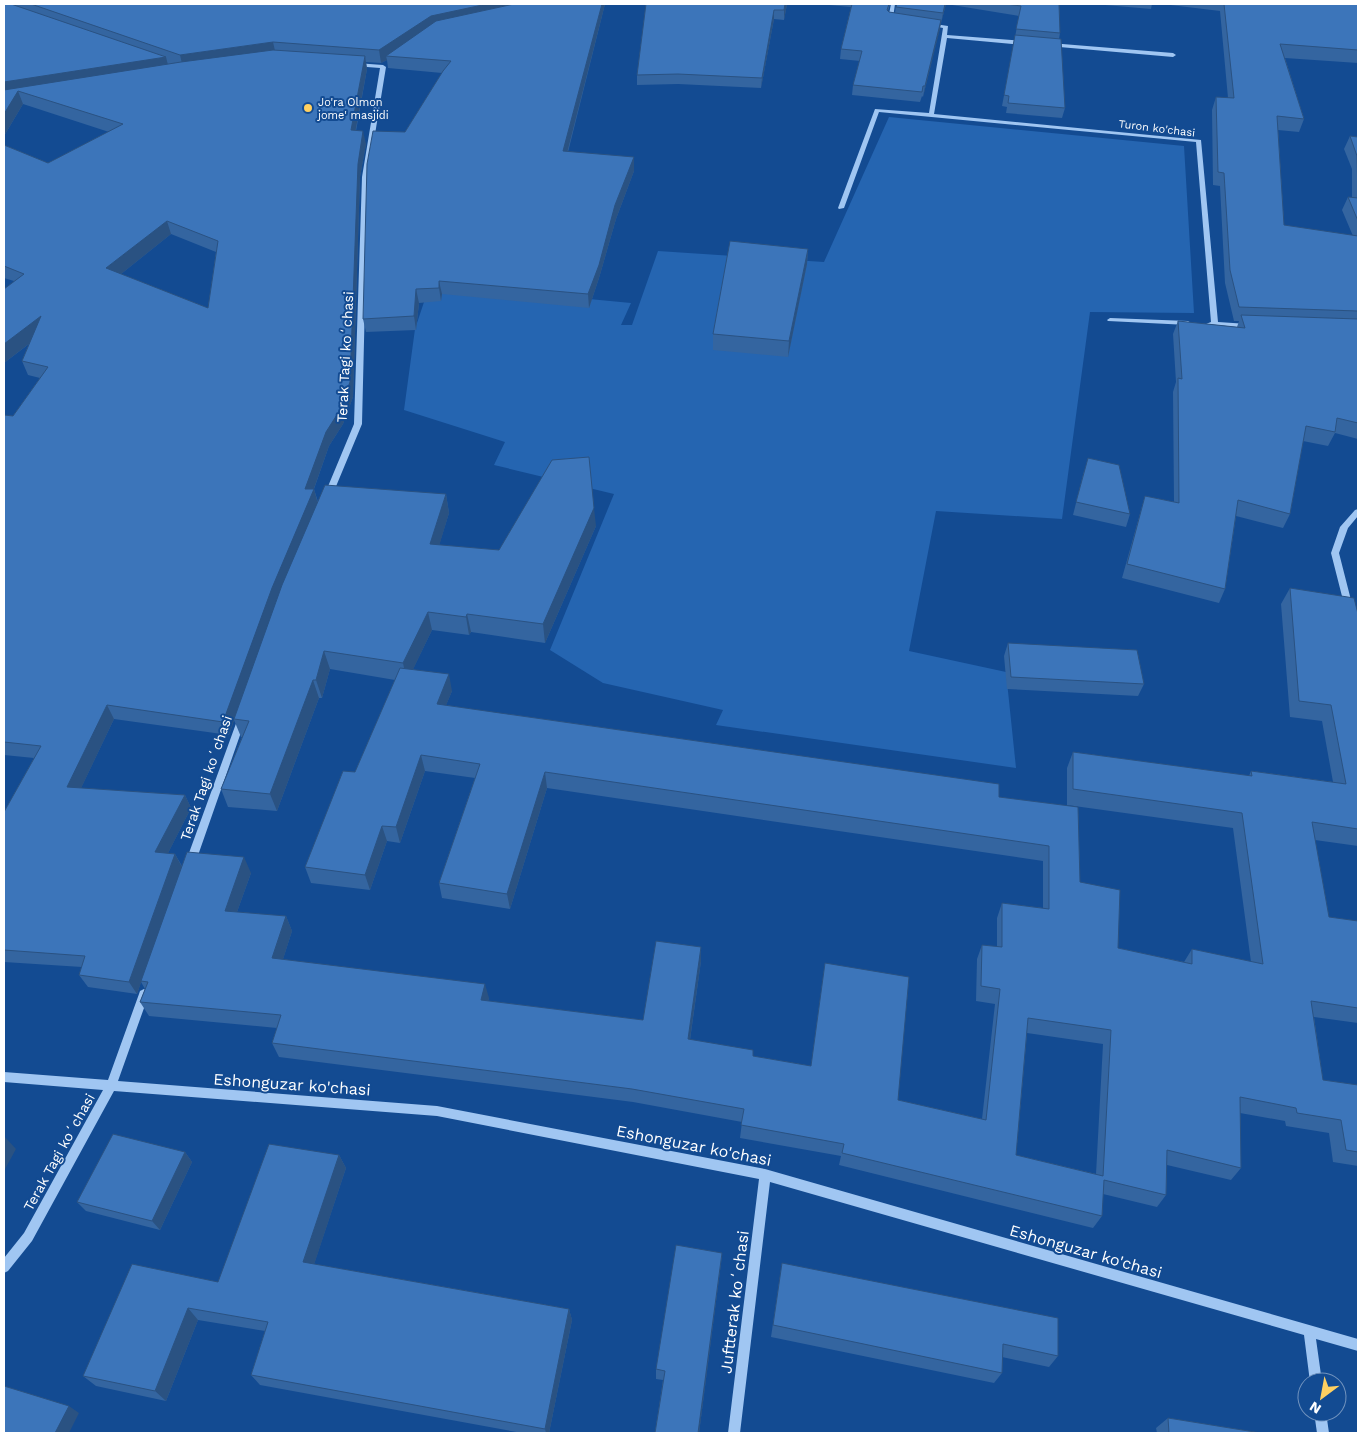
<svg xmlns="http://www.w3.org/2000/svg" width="1362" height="1437" font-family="'Work Sans',sans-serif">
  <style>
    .green { fill: #2565b1 }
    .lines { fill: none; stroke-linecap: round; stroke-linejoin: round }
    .minor { fill: #a0c6f2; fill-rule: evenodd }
    .wall { fill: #3465a0; fill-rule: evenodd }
    .shaded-wall { fill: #2a5282 }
    .building { fill: #3c75ba; stroke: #2a5282; fill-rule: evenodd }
    .poi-dot { fill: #ffd061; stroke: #134b92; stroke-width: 2 }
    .labels { text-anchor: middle; stroke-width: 4; stroke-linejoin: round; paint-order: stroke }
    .far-poi-label { font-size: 11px; fill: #fff; stroke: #134b92; text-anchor: start }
    .far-street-label { font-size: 11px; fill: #fff; stroke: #134b92 }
    .street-label { font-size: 14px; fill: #fff; stroke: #134b92 }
    .near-street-label { font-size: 16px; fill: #fff; stroke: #134b92 }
  </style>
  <rect width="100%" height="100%" fill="#134b92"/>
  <!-- green -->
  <path class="green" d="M889,117L1184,146L1194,313L1090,312L1062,519L936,511L909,651L1006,672L1016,768L716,725L723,710L603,683L550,650L614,494L494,465L505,442L404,410L415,329L430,284L631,303L621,325H632L658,251L824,262Z"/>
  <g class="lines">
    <!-- minor -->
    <path class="minor" d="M891,4H895L893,18L897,19V21L888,19Z
      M928,23L948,26L947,35L1024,41L1027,43L1024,45L947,38L934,114L1201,140L1218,322L1248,324L1250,325V327H1215L1206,324L1211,322L1196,142L879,112L844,208L839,209L838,208L875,109L929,113L943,28L928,25Z
      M1050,43L1173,53L1176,55L1173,57L1048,46V44Z
      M356,63L383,65L386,67L368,177L362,424L332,496L328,498L324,496L354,424L362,177L380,68L354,66L353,65Z
      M1110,318L1188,321L1191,323L1188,325L1108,321L1107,320Z
      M1358,509V516L1348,528L1339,553L1353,608L1349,611L1345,608L1331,553L1340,527L1355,510Z
      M242,715L245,716L246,718L195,864L193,867L190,868L187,867L185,864L238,718L239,716Z
      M144,989L148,991L149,994L118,1081L437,1106L765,1169L1358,1339V1351L1316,1339L1322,1382H1310L1304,1335L770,1182L740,1433H728L759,1179L437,1116L114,1091L32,1241L8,1271L4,1273V1258L24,1233L103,1090L4,1082V1072L108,1080L139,994L140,991Z
      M1314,1412H1326L1329,1433H1317Z"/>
  </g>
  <!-- wall -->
  <path class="wall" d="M4,4H605L568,152L634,171L616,219L599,278L589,308L442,294L441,301L419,303L416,330L366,332L363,319L405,132L442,73L388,68L387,60L381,63L366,62L367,69L356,131L366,144L360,177L353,397L343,424L329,446L314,489L318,502L446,494L449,513L439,545L499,550L596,526L545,643L471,632L469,635L432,630L413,669L452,691L446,705L999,797L1078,807L1080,882L1118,948L1184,962L1192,949L1251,962L1233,828L1067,805V768L1073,752L1249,776L1251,771L1333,782L1322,721L1290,717L1281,604L1290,588L1358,614V846L1315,840L1329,917L1358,921V1023L1314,1017L1323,1080L1358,1085V1166L1333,1162L1329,1133L1286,1126L1285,1121L1240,1113L1241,1168L1231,1180L1167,1165L1166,1195L1157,1207L1103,1194L1102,1216L1093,1228L839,1165L841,1156L740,1138L742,1122L633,1102L279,1057L272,1043L277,1028L149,1016L140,1002L145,989L141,982L137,994L88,987L79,975L82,967L4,962V812L34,758L4,755V415L13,416L40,378L28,375L22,361L29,344L4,363L14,281L4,278V145L48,163L109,132L23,104L4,136ZM171,234L216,252L208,308L121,274ZM330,669L395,680L355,772L305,867L311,883L370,890L387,841L400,843L425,771L475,778L439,883L442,898L510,909L547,788L1043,861V908L1002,903L997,918V947L982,945L977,959L976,1001L995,1004L982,1119L898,1100L825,963L811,1066L753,1056L690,1040L701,961L643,1020L488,1001L489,998L283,959L292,931L286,916L237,912L251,873L182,866L175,854L168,853L191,808L185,795L81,788L114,719L229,735L234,720L241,737H242L221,789L228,807L277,811L319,698H322ZM1027,1033L1103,1044L1096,1174L1016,1155Z
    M646,4H787L784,20L774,19L761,88L678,84L637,85V75Z
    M818,4H890L888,11L889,12L895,13L896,4H1059L1060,33L1059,39L1065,108L1062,118L1006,113L1007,107L1002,106L1019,16L946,4L941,23L923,97L922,96L920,102L852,95L853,85L860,61L840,59L841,49L851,7Z
    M1105,4H1152L1151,9L1105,5Z
    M1162,4H1358V63L1285,58L1304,119L1299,132L1278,130L1284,225L1353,236L1342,210L1348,197H1352V169L1344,149L1350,136L1358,137V439L1335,433L1328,446L1303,441L1290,514L1283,528L1236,516L1225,589L1219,603L1122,578L1141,510L1145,496L1174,502L1173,392L1176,382L1173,334L1178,321L1237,327L1239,321H1234L1225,283L1220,186L1213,185L1212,110L1216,97L1228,98L1220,11Z
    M808,249L807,264L788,357L713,350V334Z
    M1084,471L1130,514L1126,527L1073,515Z
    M1008,643L1144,684L1138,696L1007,689L1004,656Z
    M185,1152L192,1162L160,1230L86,1211L77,1202Z
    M339,1155L346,1168L314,1264L569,1309L572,1320L549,1433H522L260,1385L251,1375L265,1331L198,1320L166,1401L96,1386L83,1376L218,1282Z
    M722,1253L721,1263L699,1433H655L663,1380L656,1379V1369Z
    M782,1263L1058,1356L1049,1367L1002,1357V1373L994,1383L771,1337Z
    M1168,1418L1261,1433H1157L1156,1428Z"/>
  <!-- shaded-wall -->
  <path class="shaded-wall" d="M487,4H545L386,56L387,60L381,63L379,50L431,16Z
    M602,4H605L564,165L563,151Z
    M785,4H787L784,20V10Z
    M945,4H946L941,23L943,13Z
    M774,10V19L761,88L762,78Z
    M941,20L940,29L923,97L925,86Z
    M273,42L276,55L183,68L180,55Z
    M365,56L367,69L353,144L351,130Z
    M166,57L169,69L18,91L23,104L4,136V82Z
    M363,131L366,144L360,177L353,397L343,424L329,446L312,494L314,489L318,504L234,719V720L229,735L223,722L305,489Z
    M634,157V171L616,219L599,278L589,308L588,294L615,205Z
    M167,221L171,234L111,282L106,268Z
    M808,249L807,264L788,357L789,341Z
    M439,281L442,294L441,301L439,288Z
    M416,289L419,303L416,330L414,316Z
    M41,316L47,330L4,363V344Z
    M446,494L449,513L434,563L430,544Z
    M594,508L596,526L545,643L543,624Z
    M428,612L432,630L407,682L403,663Z
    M467,614L471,632L469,635L466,617Z
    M324,651L330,669L322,698L316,680Z
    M449,674L452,691L440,720L437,704Z
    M313,680L319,698L277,811L270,794Z
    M107,705L114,719L75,801L67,787Z
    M421,755L425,771L400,843L396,827Z
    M545,772L547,788L510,909L507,894Z
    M185,795L191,808L162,865L155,852Z
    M382,826L387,841L370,890L365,875Z
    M175,854L182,867L137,994L129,982Z
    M244,857L251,873L232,926L225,911Z
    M286,916L292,931L279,972L272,958Z
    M701,947V961L688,1053V1039Z
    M485,984L489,998L485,1014L481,1000Z
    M4,1136L16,1149L4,1171Z
    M185,1152L192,1162L160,1230L152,1221Z
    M339,1155L346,1168L311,1274L303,1262Z
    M722,1253L721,1263L699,1433H698Z
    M188,1308L198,1320L166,1401L155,1391Z
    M569,1309L572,1320L549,1433H546L545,1429Z
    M69,1406L79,1413L69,1433H55Z"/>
  <!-- building -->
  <path class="building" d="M4,4H11L166,57L4,82Z
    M31,4H487L431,16L379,50L273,42L180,55Z
    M514,4H602L563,151L634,157L615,205L599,265L588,294L439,281V288L416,289L414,316L363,319L367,164L373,131L405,132L443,71L451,61L386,56L436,21Z
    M646,4H785L784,10H774L762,78L678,74L637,75Z
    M852,4H889L887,10L889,12L941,20L925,86H923L922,92L853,85L862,51L841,49Z
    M897,4H945L943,13L896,7Z
    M1006,4H1059L1060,33L1016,29L1021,6Z
    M1224,4H1358V50L1280,44L1304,119L1277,116L1284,225L1358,236V311L1239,307L1230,270L1224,173L1218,172L1216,97L1234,98Z
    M1015,35L1061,39L1065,108L1008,103L1009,96L1004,95Z
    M273,50L365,56L351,130L363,131L358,164L350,382L340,410L326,432L305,489H314L272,588L223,722L107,705L67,787L185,795L155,852L175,854L129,982L79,975L85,956L4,950V812L41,746L4,742V415L13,416L48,367L22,361L41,316L4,344V289L24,274L4,266V145L48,163L123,124L18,91L4,114V90L181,62ZM167,221L218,241L208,308L106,268Z
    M1350,136L1358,137V196L1357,156Z
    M1348,197L1358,198V221Z
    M730,241L808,249L789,341L713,334Z
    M1241,315L1358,319V423L1337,418L1335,432L1306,426L1290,514L1238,500L1225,589L1127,564L1145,496L1179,503L1178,378L1182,379L1178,321L1245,328Z
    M589,457L594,508L543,624L467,614L466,617L428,612L403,663L324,651L316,680H313L270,794L221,789L249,721L234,719L282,585L325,485L446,494L430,544L499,550L552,460Z
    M1088,458L1119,465L1130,514L1076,502Z
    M1290,588L1354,598L1358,614V829L1312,822L1329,917L1358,921V1008L1311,1001L1323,1080L1358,1085V1152L1346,1150L1341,1120L1297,1113L1296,1108L1240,1097L1241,1168L1167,1150L1166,1195L1104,1180L1102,1216L842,1153L844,1144L741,1125L744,1109L632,1089L272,1043L281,1015L140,1002L148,982L141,981L187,852L244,857L225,911L286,916L272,958L485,984L481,1000L643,1020L656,941L701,947L688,1039L753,1050V1056L811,1066L825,963L909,977L898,1100L986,1120L1000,989L981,986L982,945L1002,947V903L1049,909V846L545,772L507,894L439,883L480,764L421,755L396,827L382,826L365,875L305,867L343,771L355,772L400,668L449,674L437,704L999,784V797L1078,807L1080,882L1120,890L1118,948L1192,964V949L1263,964L1242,813L1073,789V752L1252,776L1251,771L1346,784L1331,705L1299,701ZM1028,1018L1111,1030L1103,1176L1016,1155Z
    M1008,643L1137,650L1144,684L1011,677Z
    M113,1134L185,1152L152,1221L77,1202Z
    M269,1144L339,1155L303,1262L569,1309L545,1429L251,1375L268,1322L188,1308L155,1391L83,1376L132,1264L218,1282Z
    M676,1245L722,1253L698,1433H655L665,1371L656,1369Z
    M782,1263L1058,1318V1356L1003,1344L1002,1373L773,1325Z
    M4,1386L69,1406L55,1433H4Z
    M1168,1418L1261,1433H1169Z"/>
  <!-- markers -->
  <circle class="poi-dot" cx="308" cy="108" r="5"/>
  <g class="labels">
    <!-- far-poi labels -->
    <g class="far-poi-label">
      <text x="318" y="106">Jo'ra Olmon<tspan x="318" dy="13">jome' masjidi</tspan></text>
    </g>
    <!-- far-street labels -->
    <g class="far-street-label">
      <text transform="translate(1157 128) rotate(7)" y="4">Turon ko'chasi</text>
    </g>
    <!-- street labels -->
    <g class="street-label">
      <text transform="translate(345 357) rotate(-87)" y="5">Terak Tagi koʻchasi</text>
      <text transform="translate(206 778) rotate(-71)" y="5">Terak Tagi koʻchasi</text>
      <text transform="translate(59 1152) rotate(-61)" y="5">Terak Tagi koʻchasi</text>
    </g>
    <!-- near-street labels -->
    <g class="near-street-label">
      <text transform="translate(292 1084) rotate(4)" y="6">Eshonguzar ko'chasi</text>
      <text transform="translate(694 1145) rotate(11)" y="6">Eshonguzar ko'chasi</text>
      <text transform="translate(1086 1251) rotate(16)" y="6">Eshonguzar ko'chasi</text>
      <text transform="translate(734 1302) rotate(-83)" y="6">Juftterak koʻchasi</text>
    </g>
  </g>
  <!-- border -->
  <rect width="1362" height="1437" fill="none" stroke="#ffffff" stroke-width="10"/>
  <!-- north arrow -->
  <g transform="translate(1322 1397) rotate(212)"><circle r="24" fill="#134b92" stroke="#7193be"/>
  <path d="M0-4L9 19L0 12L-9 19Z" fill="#ffd061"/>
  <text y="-8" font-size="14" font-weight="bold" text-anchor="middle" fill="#ffffff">N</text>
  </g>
</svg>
